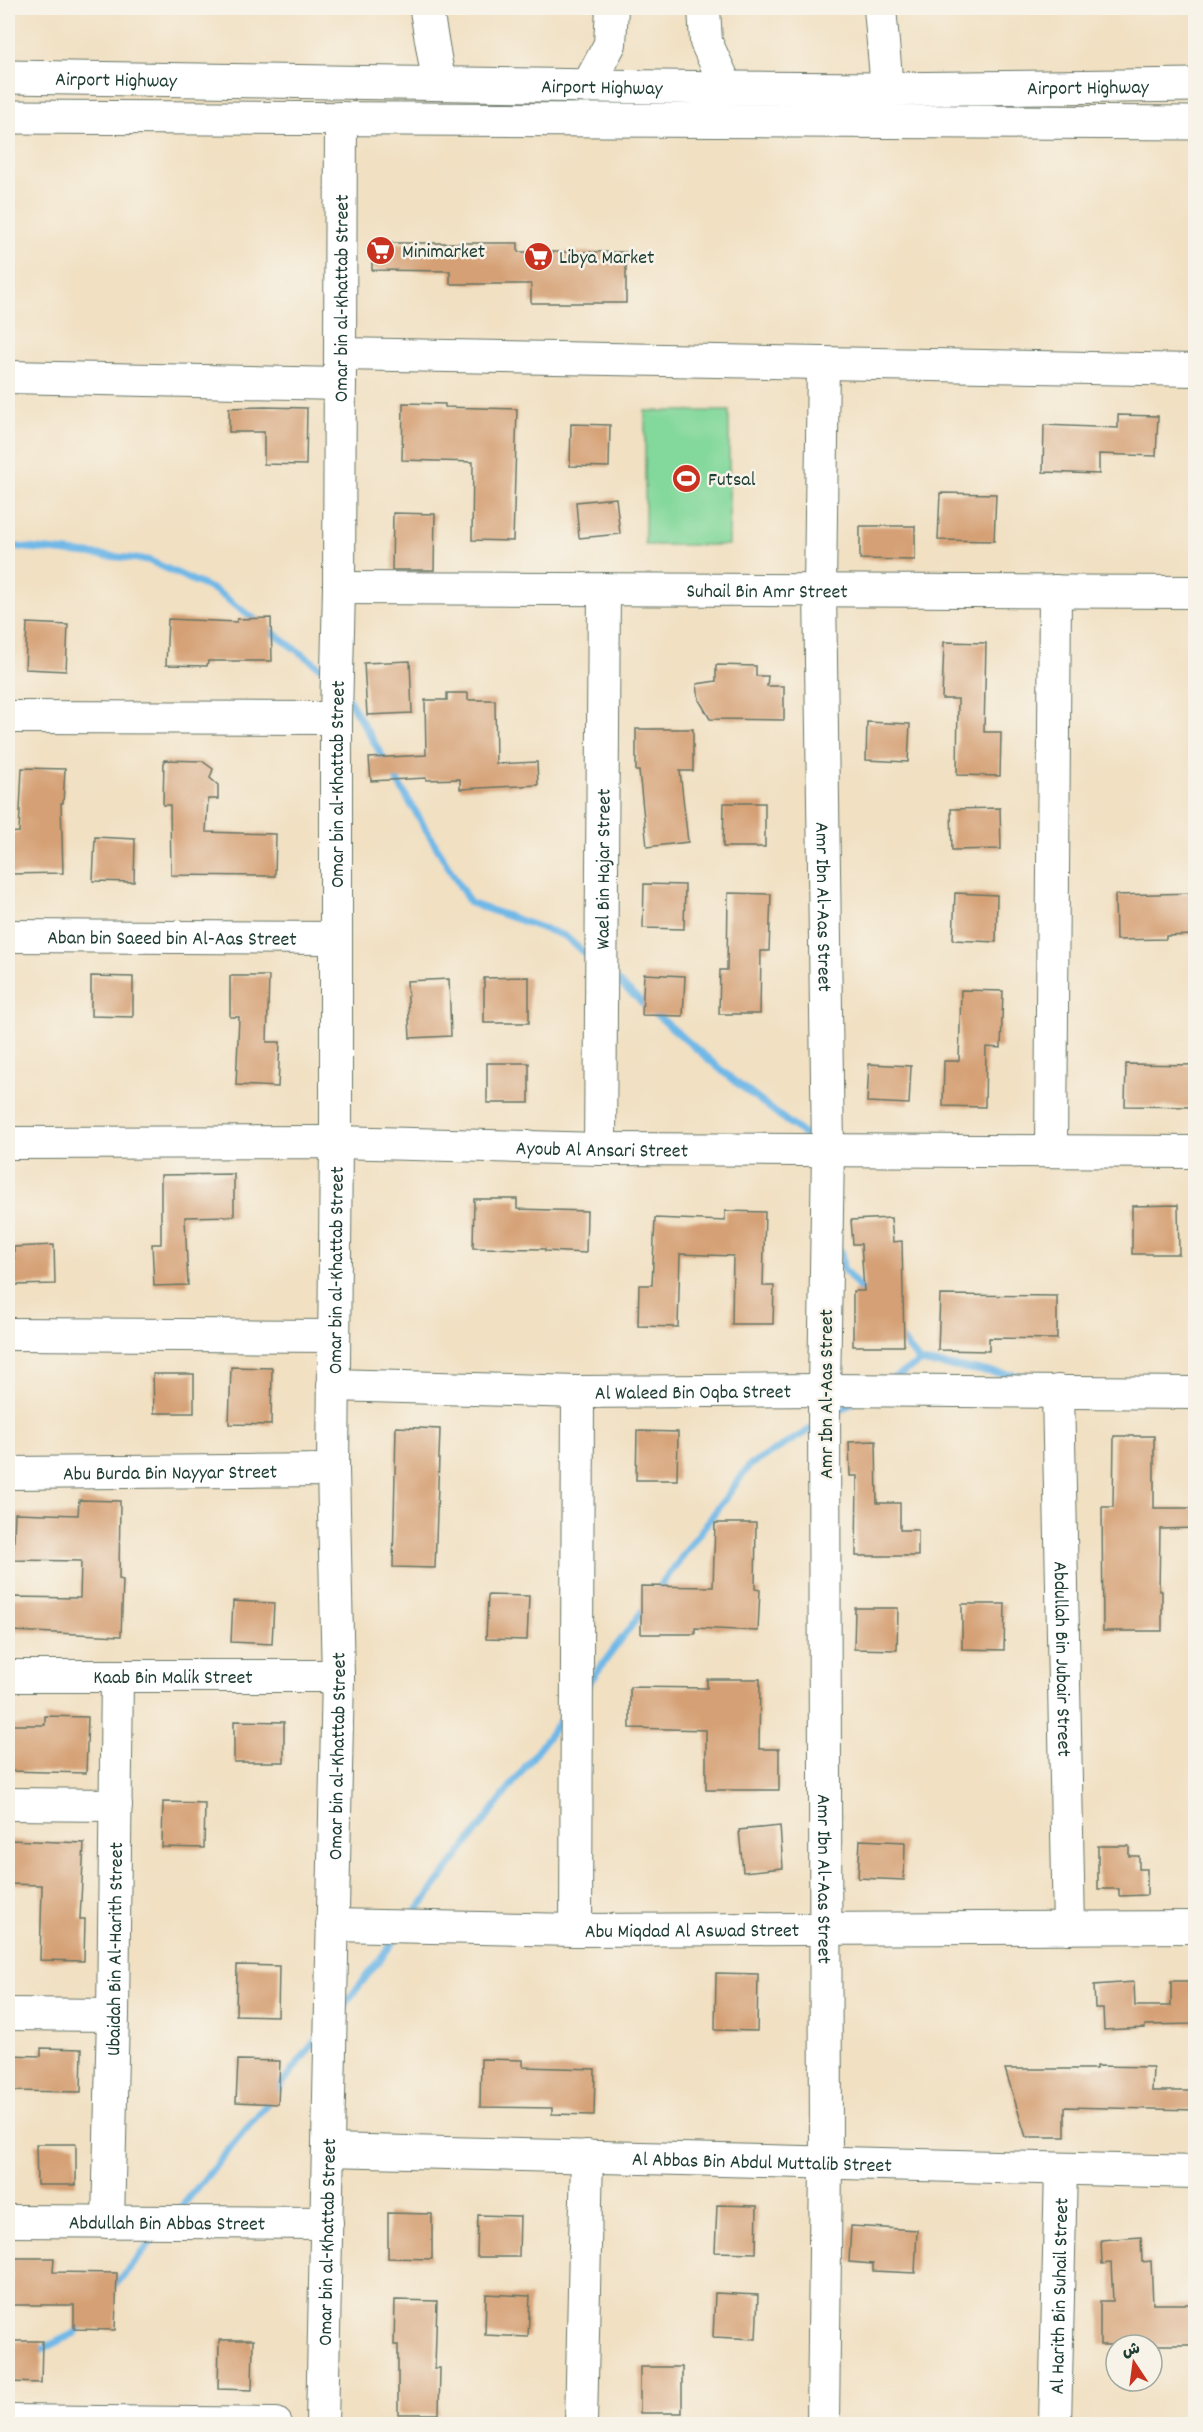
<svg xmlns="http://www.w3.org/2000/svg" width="1203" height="2432" font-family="Dekko,'Playpen Sans Arabic',sans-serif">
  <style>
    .green { fill: #83d89b; stroke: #518a68; stroke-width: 1.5 }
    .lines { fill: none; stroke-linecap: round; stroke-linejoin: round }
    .stream { stroke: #6fb8e7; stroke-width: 7 }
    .building { fill: #d5a074 }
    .minor-casing { stroke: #687666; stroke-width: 34 }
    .major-casing { stroke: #687666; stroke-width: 35 }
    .highway-casing { stroke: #687666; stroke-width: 35 }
    .minor { stroke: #fff; stroke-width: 32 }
    .major { stroke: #fff; stroke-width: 33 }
    .highway { stroke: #fff; stroke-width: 33 }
    .labels { text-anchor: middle; stroke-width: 5; stroke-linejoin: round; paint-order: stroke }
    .street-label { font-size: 20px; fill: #1f3d34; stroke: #f7f3e8 }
    .poi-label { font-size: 20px; fill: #1f3d34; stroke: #f7f3e8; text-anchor: start }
  </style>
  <rect width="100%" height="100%" fill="#f7f3e8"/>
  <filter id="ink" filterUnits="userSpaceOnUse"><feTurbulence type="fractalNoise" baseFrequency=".0167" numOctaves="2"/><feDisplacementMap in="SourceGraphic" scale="12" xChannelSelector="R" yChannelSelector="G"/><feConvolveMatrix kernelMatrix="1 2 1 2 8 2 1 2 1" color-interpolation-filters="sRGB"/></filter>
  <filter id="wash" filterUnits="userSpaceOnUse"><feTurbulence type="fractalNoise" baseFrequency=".008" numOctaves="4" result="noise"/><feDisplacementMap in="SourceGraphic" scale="24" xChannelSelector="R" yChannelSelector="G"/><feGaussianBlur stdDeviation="1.35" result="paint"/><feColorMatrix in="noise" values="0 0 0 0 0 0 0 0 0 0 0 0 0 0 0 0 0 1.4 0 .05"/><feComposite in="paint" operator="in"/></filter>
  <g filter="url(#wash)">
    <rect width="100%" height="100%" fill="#f1e0c2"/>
    <!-- green -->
    <path class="green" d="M645,411H729V545H645Z"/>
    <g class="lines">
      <!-- stream -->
      <path class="stream" d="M8,546L148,560L216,591L328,673
        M347,697L470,903L565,936L592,960
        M610,975L733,1080L810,1139
        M841,1251L843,1268L867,1297
        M899,1336L920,1362L1027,1377
        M892,1379L920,1362
        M833,1415L854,1402
        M656,1592L749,1466L816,1426
        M588,1684L646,1606
        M413,1916L565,1714
        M341,2009L397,1937
        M177,2212L261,2111L319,2036
        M111,2290L160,2232
        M34,2353L75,2333L83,2323"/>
    </g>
    <g id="blocks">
      <!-- building -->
      <path class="building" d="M372,243H518V252H626V303H531V284H450V271L372,270Z
        M403,403L445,404V407L517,409L513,541L472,540L473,462L402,460Z
        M265,407L307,408L306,465L264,464V432H229V408Z
        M1118,415L1158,416L1156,456L1099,454V474L1043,472L1044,425L1118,428Z
        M571,424L610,425L609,467L570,466Z
        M940,493L996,494L994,541L938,540Z
        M616,498L620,534L579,538L576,502Z
        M393,513L435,514L434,570H392Z
        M860,526H915V560L860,559Z
        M271,618L272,661H208L207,666L166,665L168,619L237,622V619Z
        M27,623L68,625L66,671L25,669Z
        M944,642L986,643L984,732H1001L1000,776L957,775L958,699H942Z
        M410,661L412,713L367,715L364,663Z
        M716,665L756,666V676H768L767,686H784V720L710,719L699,700L697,684L716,681Z
        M447,693H468V700H495L496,764L537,762L538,785L460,789V779L426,780V778L371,781L369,758L426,755L425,700H447Z
        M867,722L910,724L908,762L866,760Z
        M636,729H693V771H680L688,842L647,847L639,771H636Z
        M164,760L202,761L213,769L210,778L218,785V799H208L206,832L276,834L275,876L171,875L170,805H163Z
        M22,768L65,769L63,803H61L63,873L8,874V833L19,832Z
        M724,803H765V847H723Z
        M1000,808L1001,849L952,850L951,809Z
        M95,837L135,839L134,882L93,881Z
        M644,884L685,885L684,929L643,928Z
        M728,893L771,894L769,951H761L760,1014H719L720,970H727Z
        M955,893L997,895L996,942L953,940Z
        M1196,893V935L1166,936V939L1116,940L1115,895Z
        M644,974L685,976L683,1016L642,1015Z
        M91,976L133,977V1017L91,1016Z
        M230,976H269L267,1042H280L278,1087L236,1085L239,1017H230Z
        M529,977V1023H484V978Z
        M449,979L451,1036L410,1038L407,981Z
        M961,990L1003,991L1001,1048L986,1047L985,1107L943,1106L944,1061H959Z
        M487,1063H529V1103H487Z
        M869,1064L911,1066L909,1104L867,1102Z
        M1126,1064L1196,1065V1107L1125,1106Z
        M234,1174V1216L185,1217L188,1285L154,1286L152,1244H161V1175Z
        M474,1199H517V1209L587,1211L586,1253L545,1251V1249L473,1248Z
        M1178,1205L1179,1254H1132V1206Z
        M725,1211L765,1212L763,1286H774L773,1324H732L733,1256L680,1254L678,1327L638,1326L639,1285H652L655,1218L725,1221Z
        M891,1218L893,1242L902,1241L904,1346H853V1291H864L861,1244H853L851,1220Z
        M54,1245L55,1284L15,1285L14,1247Z
        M940,1295L1057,1296V1339L989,1338V1351L938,1350Z
        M231,1367L272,1368L271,1425L229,1424Z
        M153,1374H194V1413H154Z
        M396,1427L440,1429L435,1568L393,1567Z
        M637,1431L678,1432L677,1480H636Z
        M1114,1436H1154V1508H1196V1528L1160,1529L1159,1591H1162V1631H1103L1102,1507H1113Z
        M876,1441L877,1503H900V1530H918V1556H856L857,1476H850L849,1442Z
        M79,1500L120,1501L119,1579L123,1580L121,1636L11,1631L12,1597L80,1598L81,1561L13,1560L15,1513L78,1515Z
        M715,1523H756L755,1589L760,1590L758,1631L695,1628V1634H641V1586L713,1587Z
        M488,1595L529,1596L527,1640L486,1639Z
        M233,1601L274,1603L272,1644L231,1642Z
        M962,1604H1005L1004,1650L962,1649Z
        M855,1608H898L897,1650L854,1649Z
        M707,1679H760L759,1749H779V1790H706V1730L630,1728V1687L707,1688Z
        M45,1716L88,1717L86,1773L8,1771V1725H45Z
        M234,1721L284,1722V1762H234Z
        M163,1802L205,1803L204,1848L162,1847Z
        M780,1826L783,1868L743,1872L739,1830Z
        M8,1840L84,1843L80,1919H85L84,1961L40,1960L42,1887L41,1885L8,1884Z
        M860,1840L905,1842L904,1880L858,1878Z
        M1098,1846H1129V1856H1139V1869H1147V1895L1119,1896V1889H1098Z
        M237,1965L279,1966L278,2016L236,2015Z
        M716,1973L758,1974L757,2031L715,2030Z
        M1171,1981H1196V2024L1145,2025V2028L1104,2030L1103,2008H1095L1094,1985L1134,1982L1135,2006H1171Z
        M41,2048L82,2049L81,2092L8,2091V2055L41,2056Z
        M481,2059L523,2060V2067L595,2069L594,2115L552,2114V2108L480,2107Z
        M238,2060L280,2061L278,2104L236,2102Z
        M1096,2066L1153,2067L1152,2091H1196V2110L1065,2107V2137H1026L1005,2069H1096Z
        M36,2144H76V2185H37Z
        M717,2205L757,2206L756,2253L715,2252Z
        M388,2213L432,2214V2259L388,2258Z
        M478,2215L520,2216L519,2257H477Z
        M851,2226L917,2230L915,2273L873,2271V2264L849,2262Z
        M1141,2237L1142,2262L1151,2261L1153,2304H1196V2345H1100V2301H1113L1111,2263L1102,2264L1101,2240Z
        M12,2258H54L53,2272L117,2273L115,2330L74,2329V2305H12Z
        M715,2293L758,2295L756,2339L713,2337Z
        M486,2294L530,2296L528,2337L485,2335Z
        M395,2300L437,2301L435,2368H440L439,2414H398V2345H394Z
        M219,2340H253L252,2390L218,2389Z
        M8,2341H42L41,2383L8,2382Z
        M640,2367H682V2413H640Z"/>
    </g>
  </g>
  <g filter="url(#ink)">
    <use href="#blocks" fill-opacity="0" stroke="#687666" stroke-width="1.5"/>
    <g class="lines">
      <defs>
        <g id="minor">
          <path d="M704,8L706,42L727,88"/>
          <path d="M880,8L887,89"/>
          <path d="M587,87L610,44L612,8"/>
          <path d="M340,354L1196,370"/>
          <path id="s1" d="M823,363L820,590L828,1150L824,1390L826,2162L823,2424"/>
          <path d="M8,377L340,384"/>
          <path id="s2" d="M339,588L1196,592"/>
          <path d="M8,717L336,718"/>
          <path id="s3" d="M8,936L335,938"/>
          <path id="s4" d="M8,1143L336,1142L600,1149L1196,1152"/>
          <path id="s5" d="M600,1149L604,589"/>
          <path d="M1051,1151L1055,591"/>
          <path d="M8,1334L334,1336"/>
          <path id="s6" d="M333,1385L578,1392L824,1390L1196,1393"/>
          <path id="s7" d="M1058,1391L1069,1928"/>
          <path id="s8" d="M8,1473L333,1470"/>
          <path id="s9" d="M8,1676H338"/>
          <path d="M8,1804L116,1805"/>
          <path id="s10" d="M332,1925L576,1930L1196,1927"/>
          <path d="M576,1930L578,1392"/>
          <path d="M8,2014L113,2015"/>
          <path id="s11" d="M328,2150L1196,2172"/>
          <path id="s12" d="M8,2221L327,2223"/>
          <path id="s13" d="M108,2222L113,2015L117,1676"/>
          <path d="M8,2421L276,2424"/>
          <path id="s14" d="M322,2424L338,1676L333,1470L336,1142V718L339,588L341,118"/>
          <path d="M581,2424L587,2156"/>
          <path id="s15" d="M1055,2424L1061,2169"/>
        </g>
        <path id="major" d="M426,8L439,83"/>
        <g id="highway">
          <path id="s16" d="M8,77L727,88L887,89L1196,85"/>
          <path d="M8,117L1196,123"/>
        </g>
      </defs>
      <!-- minor casing -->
      <use href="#minor" class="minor-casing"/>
      <!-- major casing -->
      <use href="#major" class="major-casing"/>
      <!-- highway casing -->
      <use href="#highway" class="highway-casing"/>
      <!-- minor -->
      <use href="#minor" class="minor"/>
      <!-- major -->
      <use href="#major" class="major"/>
      <!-- highway -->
      <use href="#highway" class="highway"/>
    </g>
  </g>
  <!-- icons -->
  <defs>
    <symbol id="supermarket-disc" viewBox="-11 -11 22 22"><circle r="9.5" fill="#c8321e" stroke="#f7f3e8"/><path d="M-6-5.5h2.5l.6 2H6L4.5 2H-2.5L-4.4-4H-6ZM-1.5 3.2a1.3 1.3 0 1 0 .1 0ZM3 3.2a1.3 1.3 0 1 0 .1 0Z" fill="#fff"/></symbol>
    <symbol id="stadium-disc" viewBox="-11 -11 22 22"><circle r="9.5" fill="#c8321e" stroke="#f7f3e8"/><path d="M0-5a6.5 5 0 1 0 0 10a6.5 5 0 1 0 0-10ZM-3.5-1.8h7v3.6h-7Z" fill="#fff"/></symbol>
  </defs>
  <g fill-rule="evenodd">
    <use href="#supermarket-disc" x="364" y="234" width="33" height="33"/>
    <use href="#supermarket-disc" x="522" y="240" width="33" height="33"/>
    <use href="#stadium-disc" x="670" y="462" width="33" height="33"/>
  </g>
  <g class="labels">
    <!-- street labels -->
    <g class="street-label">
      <text dy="7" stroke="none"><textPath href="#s16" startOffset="108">Airport Highway</textPath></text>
      <text dy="7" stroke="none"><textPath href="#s16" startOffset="594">Airport Highway</textPath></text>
      <text dy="7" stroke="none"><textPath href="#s16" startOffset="1080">Airport Highway</textPath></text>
      <text dy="7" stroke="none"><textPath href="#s14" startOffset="2126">Omar bin al-Khattab Street</textPath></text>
      <text dy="7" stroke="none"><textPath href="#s2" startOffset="428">Suhail Bin Amr Street</textPath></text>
      <text dy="7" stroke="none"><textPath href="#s14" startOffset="1640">Omar bin al-Khattab Street</textPath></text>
      <text dy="7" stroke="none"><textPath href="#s5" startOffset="280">Wael Bin Hajar Street</textPath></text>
      <text dy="7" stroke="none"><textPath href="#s1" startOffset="544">Amr Ibn Al-Aas Street</textPath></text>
      <text dy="7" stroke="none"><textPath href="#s3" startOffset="164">Aban bin Saeed bin Al-Aas Street</textPath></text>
      <text dy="7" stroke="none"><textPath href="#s4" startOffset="594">Ayoub Al Ansari Street</textPath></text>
      <text dy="7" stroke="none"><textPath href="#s14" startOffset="1154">Omar bin al-Khattab Street</textPath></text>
      <text dy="7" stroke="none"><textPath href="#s6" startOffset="360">Al Waleed Bin Oqba Street</textPath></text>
      <text transform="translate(825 1394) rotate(-90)" y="7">Amr Ibn Al-Aas Street</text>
      <text dy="7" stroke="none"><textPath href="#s8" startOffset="162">Abu Burda Bin Nayyar Street</textPath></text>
      <text dy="7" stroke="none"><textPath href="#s7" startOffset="268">Abdullah Bin Jubair Street</textPath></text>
      <text dy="7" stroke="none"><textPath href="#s9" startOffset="165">Kaab Bin Malik Street</textPath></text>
      <text dy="7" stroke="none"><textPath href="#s14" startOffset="668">Omar bin al-Khattab Street</textPath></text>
      <text dy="7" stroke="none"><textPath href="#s1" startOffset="1516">Amr Ibn Al-Aas Street</textPath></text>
      <text dy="7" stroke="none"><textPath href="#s10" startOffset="360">Abu Miqdad Al Aswad Street</textPath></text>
      <text dy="7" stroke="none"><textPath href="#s13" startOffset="273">Ubaidah Bin Al-Harith Street</textPath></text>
      <text dy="7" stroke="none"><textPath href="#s11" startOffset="434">Al Abbas Bin Abdul Muttalib Street</textPath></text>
      <text dy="7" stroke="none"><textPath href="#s12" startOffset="159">Abdullah Bin Abbas Street</textPath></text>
      <text dy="7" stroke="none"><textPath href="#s14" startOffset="182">Omar bin al-Khattab Street</textPath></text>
      <text dy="7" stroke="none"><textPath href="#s15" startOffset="128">Al Harith Bin Suhail Street</textPath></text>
    </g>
    <!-- poi labels -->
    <g class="poi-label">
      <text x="402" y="257">Minimarket</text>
      <text x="559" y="263">Libya Market</text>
      <text x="708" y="485">Futsal</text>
    </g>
  </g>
  <!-- margin -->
  <rect width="1203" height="2432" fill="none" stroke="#f7f3e8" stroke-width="30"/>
  <!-- north arrow -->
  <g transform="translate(1134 2363) rotate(347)"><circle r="28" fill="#f7f3e8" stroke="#a1aaa0" stroke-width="1.5"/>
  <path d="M0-4.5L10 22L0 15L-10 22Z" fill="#c8321e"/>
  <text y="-9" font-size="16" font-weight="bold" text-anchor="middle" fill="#1f3d34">ش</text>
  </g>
</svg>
